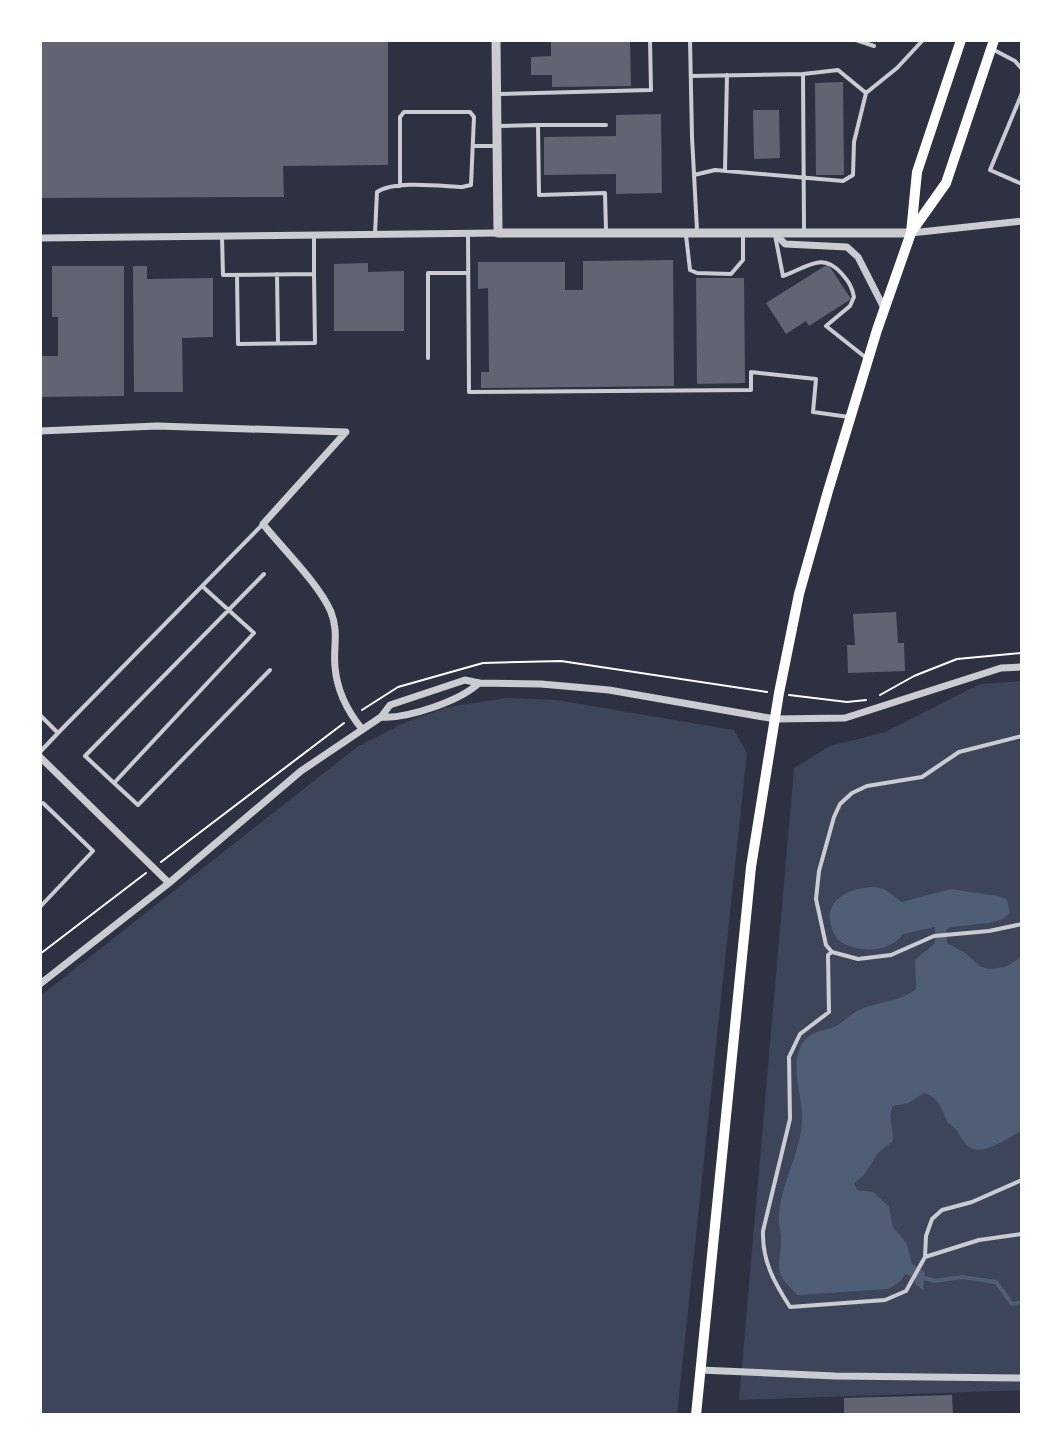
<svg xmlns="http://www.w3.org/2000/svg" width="1062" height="1455" font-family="Lora,serif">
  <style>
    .green { fill: #3c4559 }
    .water { fill: #4f5d75 }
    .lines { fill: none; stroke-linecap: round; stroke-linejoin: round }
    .stream { stroke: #4f5d75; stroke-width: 4 }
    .building { fill: #626471 }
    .path { stroke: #fff; stroke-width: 2 }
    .service { stroke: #caccd0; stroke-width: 4 }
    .minor { stroke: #caccd0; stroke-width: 7 }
    .tertiary { stroke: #caccd0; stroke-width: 9 }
    .secondary { stroke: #fff; stroke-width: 10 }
  </style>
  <rect width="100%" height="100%" fill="#2d3142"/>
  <!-- green -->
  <path class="green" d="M1022,681V1390L739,1400L794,768L830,746L885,732L980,684Z
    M505,698L557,700L734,730L747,753L677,1415H40V996L357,747L408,721L448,707Z"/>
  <!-- water -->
  <path class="water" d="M875,887L884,889L902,902L951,889L998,896L1007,900L1010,913L1001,920L989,923L951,927L946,930L947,943L965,953L981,967L990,969L1005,967L1022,957V1131C1005,1138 979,1162 964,1142C958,1134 958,1129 948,1123C941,1109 941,1099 924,1093L908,1103L893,1106C887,1117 894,1129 893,1141L878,1153L864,1175L854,1183L857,1190L873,1192L889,1207L893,1227L907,1244L912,1264L925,1272L923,1290L915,1284V1278L905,1274L901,1281L888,1289L798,1295C769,1270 782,1267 781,1235C781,1234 779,1225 779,1223C777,1191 800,1155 802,1122C804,1097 786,1061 806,1039C815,1030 824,1031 834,1027C843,1023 850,1014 859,1010C878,1001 898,1003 916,989L915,960L935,943V927L903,934C889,954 857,953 838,940C816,907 841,888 875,887Z"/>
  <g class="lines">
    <!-- stream -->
    <path class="stream" d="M921,1277L935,1281L962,1277L996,1282L1012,1304L1022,1302"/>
  </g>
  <!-- building -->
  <path class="building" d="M40,40H388V165L283,166L284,197L40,198Z
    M551,40H630L631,86L552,87V75H531V57L551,56Z
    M843,82L844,175H816L815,83Z
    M753,110H779L780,158L754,159Z
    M661,114L662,193L616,194V174L544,175V137L616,136V115Z
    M673,260L674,386L481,388V372H489L488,288L478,289V262H565V290H583V261Z
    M368,263V272L404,271V331H334V264Z
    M828,264L851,299L809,326L806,321L786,334L766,303Z
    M52,266H124V396L40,397V356H58V317H52Z
    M133,266H147V279L213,278V337L182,338L183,392H134Z
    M696,278H744L745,383L697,384Z
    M896,612L898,643H904L905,671L848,673L847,645H855L853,614Z
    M952,1395L953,1415H844V1398Z"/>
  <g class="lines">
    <!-- path -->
    <path class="path" d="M789,695L847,702L866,700
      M880,695L914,676L957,659L1022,653
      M362,710L398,687L483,663L561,661L767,692
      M161,862L344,723
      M40,954L146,873"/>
    <!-- service -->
    <path class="service" d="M690,40L692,137L697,230
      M856,40L874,46
      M994,50L1015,61L1022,69
      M803,74L838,70L866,93
      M691,76L803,74L804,230
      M1022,93L990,170L1022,184
      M499,94L651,90L650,40
      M538,125H606
      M499,126L538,125L539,195L605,193L606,231
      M473,146H495
      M725,171L727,75
      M694,175L715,170L843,181L853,175L854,142L866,93L897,68L923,40
      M468,233L469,392L751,390V372L816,379L813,412L849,417
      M375,234L377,192C395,180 440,186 462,187L471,185L474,117L470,112H404L400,117V186
      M686,235L690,270L697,273L731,274L743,260V236
      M775,235L783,276C808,267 823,251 842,274C849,282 852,287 854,297L850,306L826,326L865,357
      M222,236L223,275L314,274V235
      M277,274L278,343
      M237,275L238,344L315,343L314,274
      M428,358V273H468
      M202,586L254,633L114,783L85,756L264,574
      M40,715L58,733L40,752
      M58,733L263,524
      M1022,736L959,752L922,777L867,786L852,793L840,804L834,817L819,871L816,899L826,945L832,952L858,959L891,955L934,936L989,931L1022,924
      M114,783L138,805L270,670
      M40,907L93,851L43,803
      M832,952L828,955L829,1012L800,1034L789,1057L790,1119L763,1231C762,1261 774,1282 790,1307L885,1300L906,1291L925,1257L926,1236L932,1219L942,1210L972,1202L1022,1180
      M925,1257L979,1240L1022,1234"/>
    <!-- minor -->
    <path class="minor" d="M775,233L785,244L847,247L858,257L884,308
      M911,233L1022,221
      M40,238L498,233
      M40,431L157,426L346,432L263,524C283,549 319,584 331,612C339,632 333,648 335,667C337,690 348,712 362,729
      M381,717C407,719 460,701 479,683
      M40,757L169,883
      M40,984L169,883L301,771L381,717L390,705L465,680L479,683L541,684L609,690L775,719L845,718L1001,668L1022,667
      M700,1370L835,1376L1022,1378"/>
    <!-- tertiary -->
    <path class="tertiary" d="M496,40L498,233H911"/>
    <!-- secondary -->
    <path class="secondary" d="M912,231L946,183L994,40
      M696,1415L751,867L779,693L799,594L828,491L877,330L911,233L917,172L961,40"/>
  </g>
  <!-- border -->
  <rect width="1062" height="1455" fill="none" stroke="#ffffff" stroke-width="84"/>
</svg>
